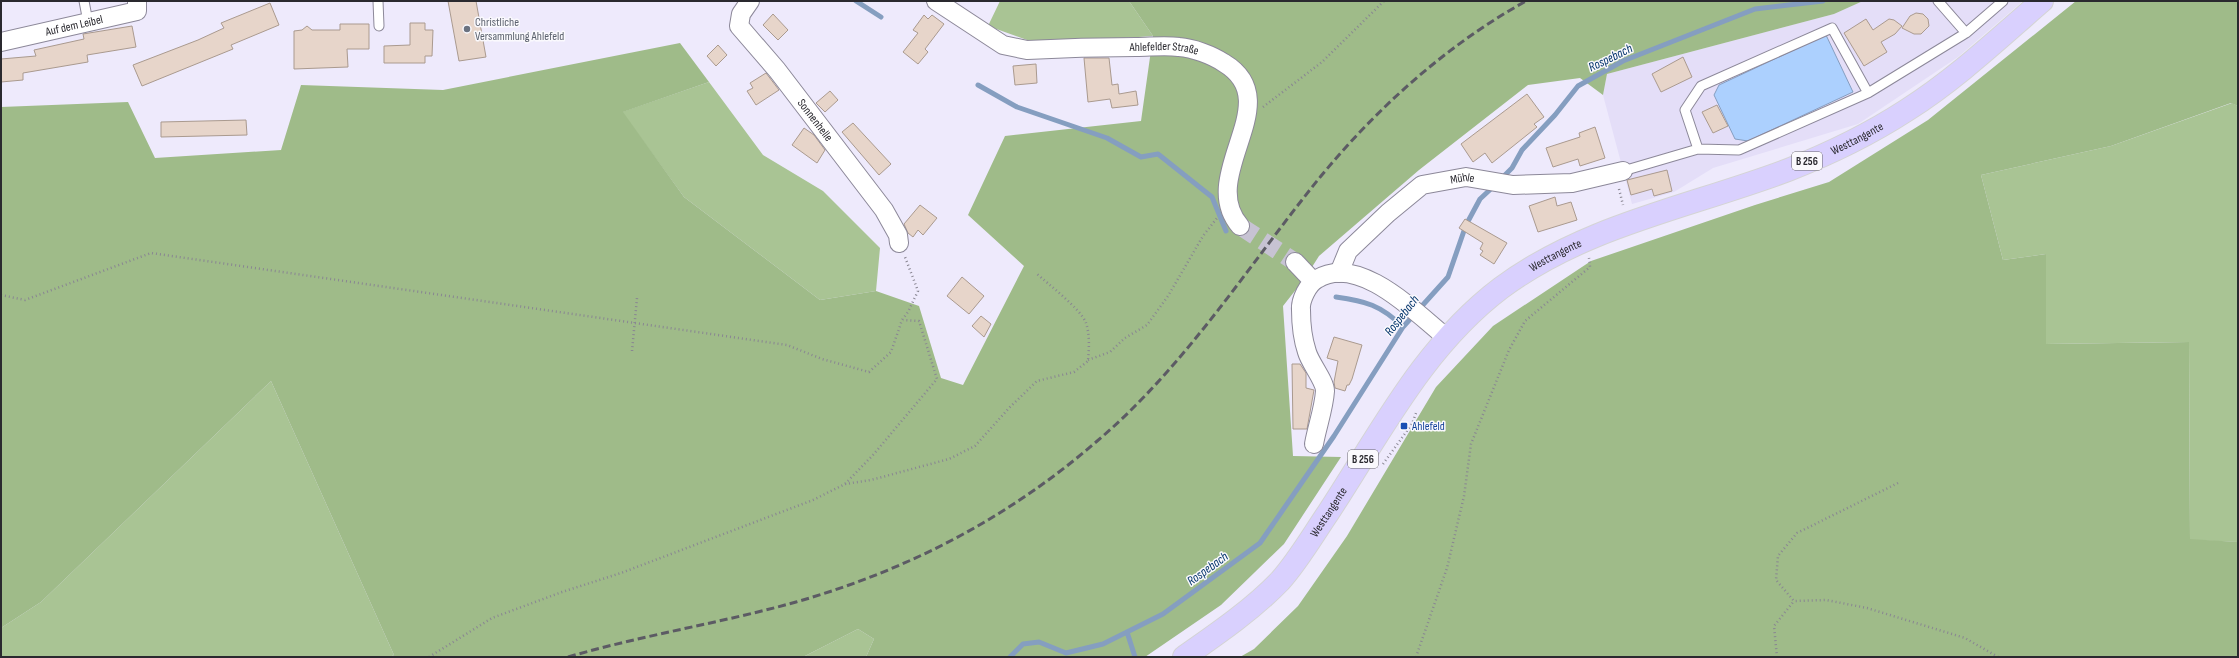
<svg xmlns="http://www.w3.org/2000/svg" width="2239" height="658" font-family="'Sofia Sans Condensed',sans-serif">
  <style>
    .built { fill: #e4def8 }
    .green { fill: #a9c494 }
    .forest { fill: #9fbb89 }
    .water { fill: #acd0fe; stroke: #859ec0 }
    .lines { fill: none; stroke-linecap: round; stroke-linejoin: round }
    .stream { stroke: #859ec0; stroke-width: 5 }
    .building { fill: #e7d5ca; stroke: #aa9a8f }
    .street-tunnel { stroke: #c7c3d3; stroke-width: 18; stroke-dasharray: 18 9; stroke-linecap: butt }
    .lane-casing { stroke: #8c8899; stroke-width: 11 }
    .street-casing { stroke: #8c8899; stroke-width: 20 }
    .primary-casing { stroke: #d4d4d5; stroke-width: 24 }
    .path { stroke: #898692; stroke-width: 2.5; stroke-dasharray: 1 3; stroke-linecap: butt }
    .lane { stroke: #fff; stroke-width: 9 }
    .street { stroke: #fff; stroke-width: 18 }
    .primary { stroke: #d9d0fe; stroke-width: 22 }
    .rail { stroke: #5c5b64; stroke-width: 3; stroke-dasharray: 8 4; stroke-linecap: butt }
    .worship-dot { fill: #6b7280; stroke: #faf9fd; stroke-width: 1.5 }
    .transit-dot { fill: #1a4fb4; stroke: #faf9fd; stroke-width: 1.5 }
    .labels { text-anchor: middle; stroke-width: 3; stroke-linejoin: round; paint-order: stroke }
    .shield { fill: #faf9fd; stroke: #68676d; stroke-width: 1 }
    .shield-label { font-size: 11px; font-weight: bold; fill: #2a292f }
    .worship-label { font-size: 12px; fill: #5b616d; stroke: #faf9fd; text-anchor: start }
    .street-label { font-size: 12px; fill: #2a292f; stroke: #faf9fd }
    .transit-label { font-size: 12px; fill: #164399; stroke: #faf9fd; text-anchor: start }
    .water-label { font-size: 13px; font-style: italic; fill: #05366c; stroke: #faf9fd }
  </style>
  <rect width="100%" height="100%" fill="#eeeafc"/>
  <!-- built -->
  <path class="built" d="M1863,1H2023L1958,57L1858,124L1713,168L1674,192L1632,204L1603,95L1607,74L1834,14Z"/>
  <!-- green -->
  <path class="green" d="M1000,1H1129L1153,36L1038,44L988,26Z
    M709,82L763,155L823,191L880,248L876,291L820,300L684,197L622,112Z
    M2232,103L2238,106V542L2190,540L2189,342L2045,344L2046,254L2003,260L1981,175L2111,146Z
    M271,381L394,655L390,657H1V628L41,602Z
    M858,629L874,639L866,657H803Z"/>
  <!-- forest -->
  <path class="forest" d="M1129,1H1863L1834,14L1607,74L1603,95L1580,78L1528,85L1419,170L1319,256L1305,278L1283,306L1293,456L1341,457L1284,544L1221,605L1145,657H866L874,639L858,629L803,657H390L394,655L271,381L41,602L1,628V107L128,102L155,158L281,150L301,85L443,90L680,43L709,82L623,112L684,197L820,300L876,291L919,306L941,378L963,385L1024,266L968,215L1005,136L1141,121L1153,36Z
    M2076,1H2238V106L2231,103L2111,146L1981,175L2003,260L2046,254V344L2189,342L2190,539L2238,542V657H1240L1254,649L1298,606L1347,536L1436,387L1493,326L1591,261L1755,205L1829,182L1928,120Z"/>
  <!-- water -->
  <path class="water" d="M1826,35L1853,92L1748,141L1735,139L1714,95L1719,85Z"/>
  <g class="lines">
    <!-- stream -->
    <path class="stream" d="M856,1L881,17
      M978,85L1017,107L1107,138L1141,157L1158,154L1212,197L1226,231
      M1501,179L1512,168L1522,150L1555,115L1578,86L1623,61L1755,9L1823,1
      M1336,297C1365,301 1381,305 1403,327
      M1127,632L1135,657
      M1010,657L1023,644L1039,642L1066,653L1103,644L1163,614L1260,543L1334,436L1403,327L1448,277L1466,225L1480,199L1494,186"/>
  </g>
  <!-- building -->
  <path class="building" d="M448,1H476L486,57L459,61Z
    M270,3L279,25L231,45L233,49L142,86L133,65L198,40L224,28L221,23Z
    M1916,13L1923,14L1928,19L1929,26L1921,34H1914L1902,28L1910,16Z
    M773,14L788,30L778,40L763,25Z
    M924,15L928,19L932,15L944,24L925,49L928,52L918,64L903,52L918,33L913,30Z
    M1866,19L1873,30L1889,19L1894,20L1902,26L1895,34L1881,42L1887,52L1864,66L1844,33Z
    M410,23H425V30H433L432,56H425V63H384V46L410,45Z
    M340,24H369V49H347L348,67L294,69V31L302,30L307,26L312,30H340Z
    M132,26L136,47L87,55L88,62L23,73V80L1,82V59L36,56L34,50L84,39L83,34Z
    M718,45L727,55L716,66L707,56Z
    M1683,57L1692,77L1661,92L1652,74Z
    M1084,58H1109L1112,85L1118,84L1119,94L1136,91L1138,105L1112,108L1110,99L1088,102Z
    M1036,64L1037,83L1015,85L1013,66Z
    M766,73L779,90L756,105L747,91L753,88L750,83Z
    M830,91L838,100L825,112L816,103Z
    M1527,94L1544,117L1534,124L1537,127L1492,163L1485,153L1473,162L1461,144Z
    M1717,105L1728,126L1713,133L1702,112Z
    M246,120L247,135L161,137V122Z
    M853,123L891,164L879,175L842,132Z
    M1595,127L1605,158L1580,166L1578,159L1553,167L1546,148L1580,137L1579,133Z
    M804,128L814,135L825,150L817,163L792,145Z
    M1667,170L1672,191L1654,196L1652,189L1631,195L1627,180Z
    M1555,197L1557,206L1571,202L1577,220L1538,232L1529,206Z
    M920,205L937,218L923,235L918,230L913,237L908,233L904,224Z
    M1465,219L1507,243L1494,264L1480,255L1483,251L1480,249L1483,243L1459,228Z
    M962,277L984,296L969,314L947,296Z
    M981,316L991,324L984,337L972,326Z
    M1334,337L1362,345L1352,379L1349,385H1347L1345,391L1335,388L1334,382L1338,361L1327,358Z
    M1292,364H1300L1306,373V388L1314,390L1307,429H1293Z"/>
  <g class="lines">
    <!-- street-tunnel -->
    <path class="street-tunnel" d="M1240,226L1295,262"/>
    <defs>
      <path id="lane" d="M84,1L88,22
        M378,1L379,26
        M1938,1L1966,33
        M1868,93L1966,33L2003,1
        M1623,171L1698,149L1685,110L1701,86L1832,28L1868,93L1739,150L1698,149"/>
      <g id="street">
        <path id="s1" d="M750,1L741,14L739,26L777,70L884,210L898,235L899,243"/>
        <path id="s2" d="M936,1L1003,45L1027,50C1063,48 1100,47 1136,47C1150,47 1165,45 1179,47C1193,48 1212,55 1224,63C1289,102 1196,175 1240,226"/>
        <path id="s3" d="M1,42L137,11V1"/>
        <path d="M1295,262L1313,281"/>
        <path id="s4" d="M1339,273L1348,251L1388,213L1422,185L1466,177L1513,185L1572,183L1623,171"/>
        <path d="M1314,444C1317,427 1324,408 1325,391C1325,381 1310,363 1307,352C1303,340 1301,323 1301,310C1300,300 1308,284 1317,279C1359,253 1417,314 1447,338"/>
      </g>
      <g id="primary">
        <path id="s5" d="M1184,657C1217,634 1252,610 1280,581C1298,561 1313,535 1328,513C1380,434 1423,347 1501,288C1586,225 1690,207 1788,170C1829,154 1870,134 1907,110C1956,79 1998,39 2042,1"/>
      </g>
    </defs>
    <!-- lane casing -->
    <use href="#lane" class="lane-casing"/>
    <!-- street casing -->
    <use href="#street" class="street-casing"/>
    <!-- primary casing -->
    <use href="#primary" class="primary-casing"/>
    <!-- path -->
    <path class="path" d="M1263,107L1322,62L1384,1
      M1619,189L1623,205
      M1,295L25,300L151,253L787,345L822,359L869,372L891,352L902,320L908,312L918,291L905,257
      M632,351L637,298
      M1088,360L1110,352L1125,338L1147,325L1168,296L1203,236L1217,218
      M1383,464L1412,424L1416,413
      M1898,483L1797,533L1778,556L1776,580L1794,601L1826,600L1867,608L1965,638L1998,657
      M845,484L871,480L949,459L975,446L1009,408L1037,381L1074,372L1088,361C1089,349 1090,335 1086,323C1081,309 1048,284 1036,273
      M429,657L492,618L562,592L621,573L813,500L845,484L873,455L937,379L919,321L903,320
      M1416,657L1447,568L1464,496L1471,444L1509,350L1525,321L1590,267L1589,258
      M1777,657L1774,626L1794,601"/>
    <!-- lane -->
    <use href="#lane" class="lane"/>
    <!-- street -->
    <use href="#street" class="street"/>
    <!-- primary -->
    <use href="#primary" class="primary"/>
    <!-- rail -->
    <path class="rail" d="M568,657C643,635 721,623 796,602C908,570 1008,518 1096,442C1185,367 1248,266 1321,176C1379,106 1447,45 1526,1"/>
  </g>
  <!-- markers -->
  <circle class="worship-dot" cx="467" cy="29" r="4"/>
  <rect class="transit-dot" x="1400" y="422" width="8" height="8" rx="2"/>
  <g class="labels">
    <!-- shield labels -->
    <g class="shield">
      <rect x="1792" y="152" width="30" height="18" rx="3"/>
      <rect x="1348" y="450" width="30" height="18" rx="3"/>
    </g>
    <g class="shield-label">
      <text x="1807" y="165">B 256</text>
      <text x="1363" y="463">B 256</text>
    </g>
    <!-- worship labels -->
    <g class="worship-label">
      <text x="475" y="26">Christliche<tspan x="475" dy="14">Versammlung Ahlefeld</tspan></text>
    </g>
    <!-- street labels -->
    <g class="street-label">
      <text dy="4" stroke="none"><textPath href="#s3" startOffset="75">Auf dem Leibel</textPath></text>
      <text dy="4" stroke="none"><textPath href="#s2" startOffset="242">Ahlefelder Straße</textPath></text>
      <text dy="4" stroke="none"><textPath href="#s1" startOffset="149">Sonnenhelle</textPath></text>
      <text dy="4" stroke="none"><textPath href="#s5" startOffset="879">Westtangente</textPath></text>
      <text dy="4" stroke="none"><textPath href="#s4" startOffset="164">Mühle</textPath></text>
      <text dy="4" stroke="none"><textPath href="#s5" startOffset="555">Westtangente</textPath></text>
      <text dy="4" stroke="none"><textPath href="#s5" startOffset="207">Westtangente</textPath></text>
    </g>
    <!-- transit labels -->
    <g class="transit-label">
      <text x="1412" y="430">Ahlefeld</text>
    </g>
    <!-- water labels -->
    <g class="water-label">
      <text transform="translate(1610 57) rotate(-26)" y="5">Rospebach</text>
      <text transform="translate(1401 315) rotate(-52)" y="5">Rospebach</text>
      <text transform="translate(1207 568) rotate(-36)" y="5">Rospebach</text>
    </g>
  </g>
  <!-- border -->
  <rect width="2239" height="658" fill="none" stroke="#2a292f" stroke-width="4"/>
</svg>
